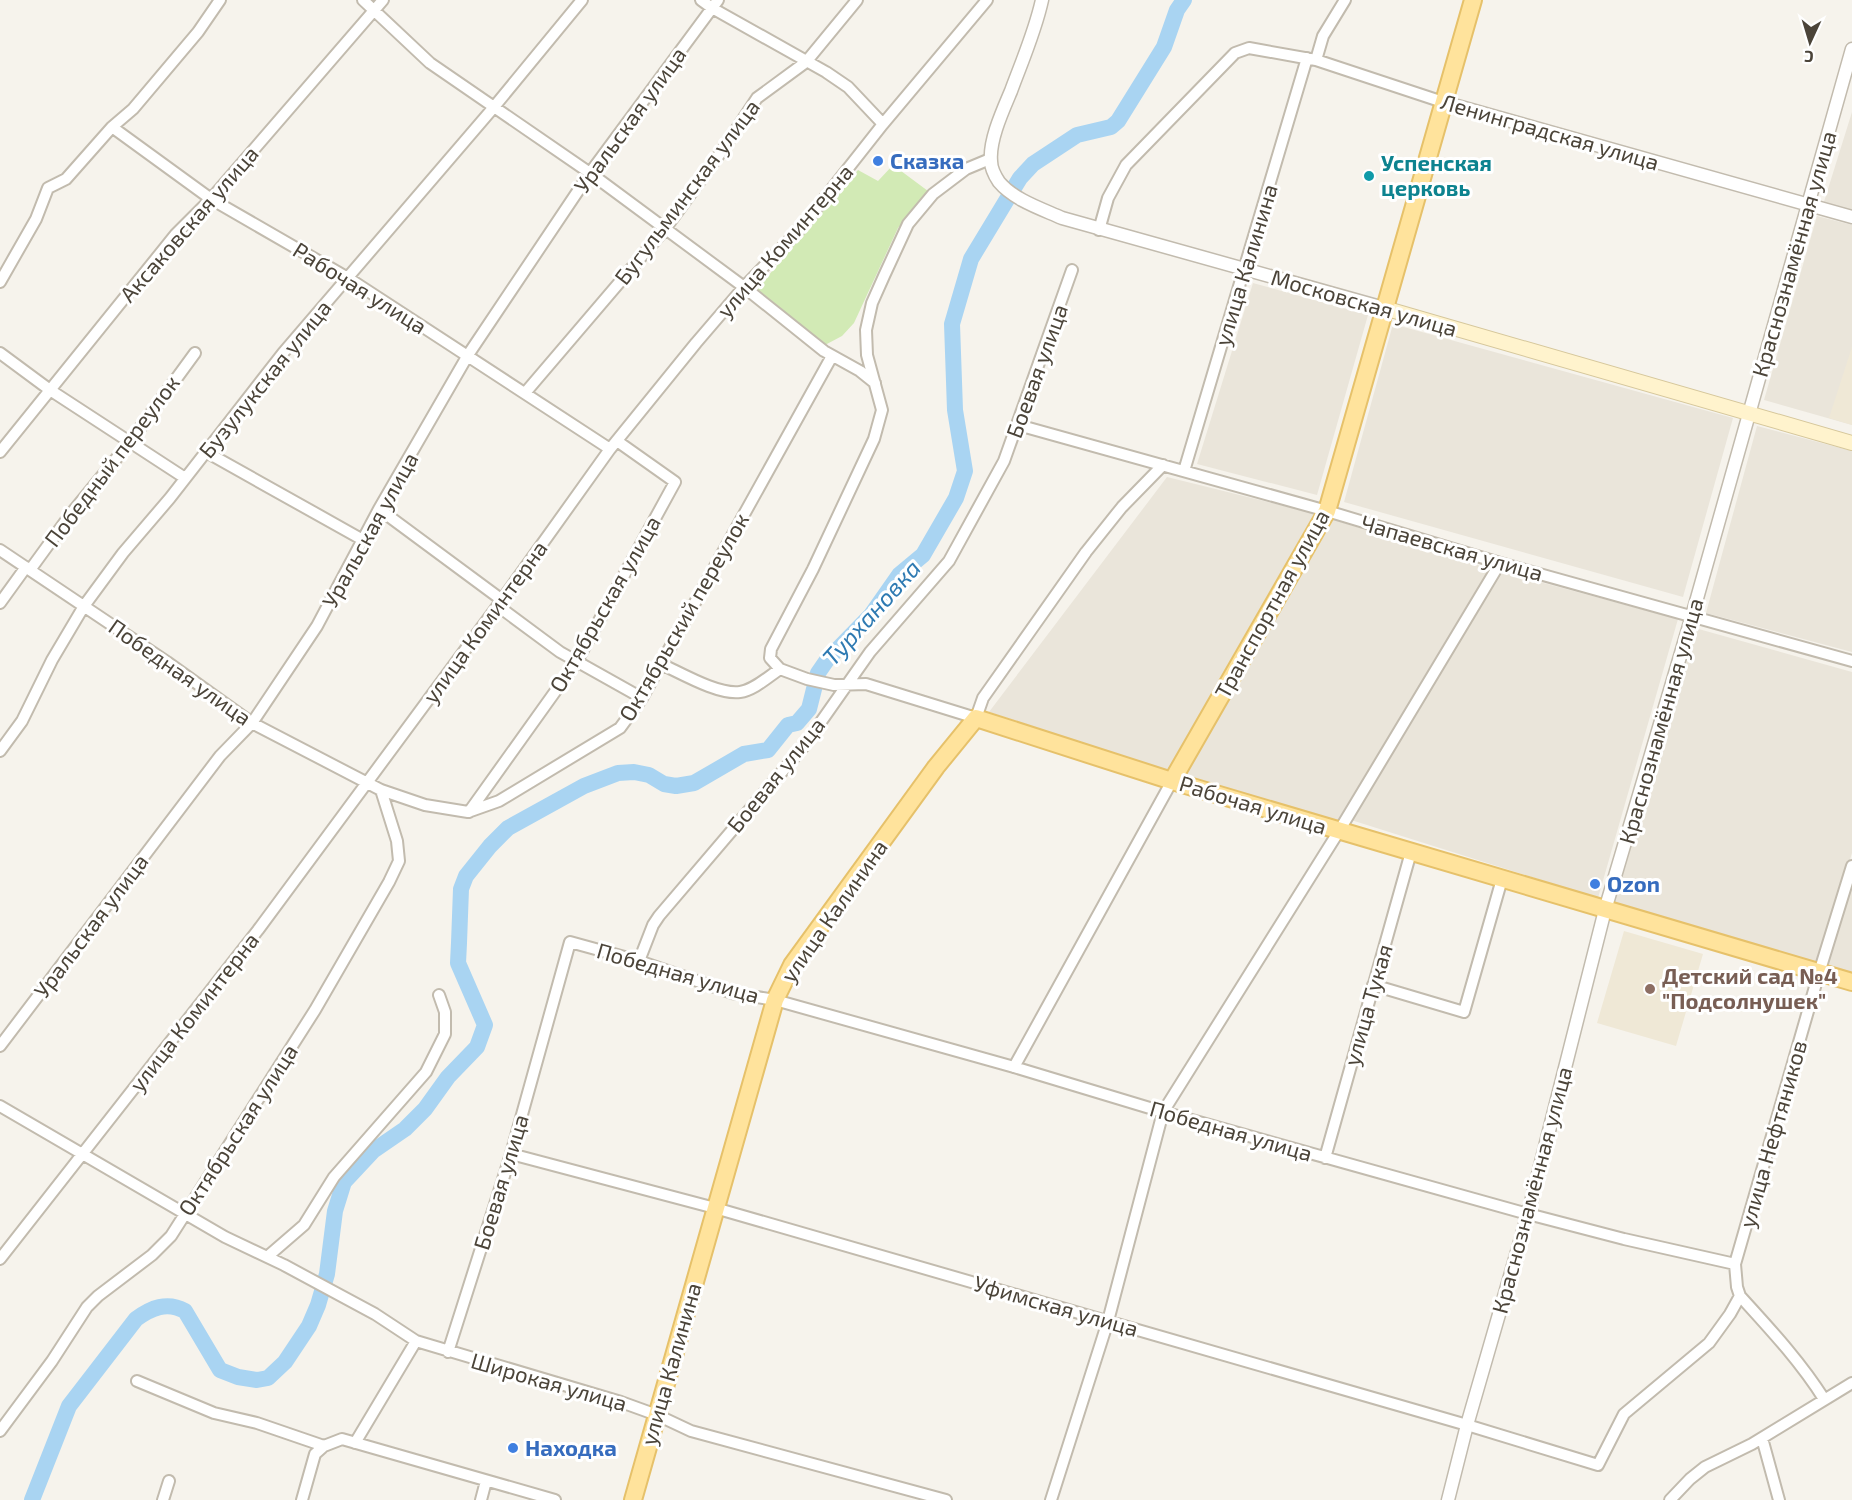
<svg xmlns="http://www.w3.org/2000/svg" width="1852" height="1500" font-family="'Exo 2',sans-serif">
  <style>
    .residential { fill: #eae5da }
    .education { fill: #efe8d6 }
    .green { fill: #d2eab5 }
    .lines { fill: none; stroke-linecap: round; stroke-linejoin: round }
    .river { stroke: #a9d4f2; stroke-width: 16 }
    .minor-casing { stroke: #c2bbae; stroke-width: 14 }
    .tertiary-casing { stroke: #c2bbae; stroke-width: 15 }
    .secondary-casing { stroke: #d6c79b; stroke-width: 16 }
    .primary-casing { stroke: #e6c16a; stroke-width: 20 }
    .minor { stroke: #fff; stroke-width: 10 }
    .tertiary { stroke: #fff; stroke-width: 12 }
    .secondary { stroke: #fff3cd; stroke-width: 14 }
    .primary { stroke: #ffe39c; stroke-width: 16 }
    .shop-dot { fill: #3f7fe0; stroke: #fff; stroke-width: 2 }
    .culture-dot { fill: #0f9aa8; stroke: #fff; stroke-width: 2 }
    .education-dot { fill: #8d6e63; stroke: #fff; stroke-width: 2 }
    .labels { text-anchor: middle; stroke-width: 6; stroke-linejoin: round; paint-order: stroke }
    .street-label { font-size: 22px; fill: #4b4439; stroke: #fff }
    .shop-label { font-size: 22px; font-weight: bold; fill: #366cbe; stroke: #fff; text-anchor: start }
    .culture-label { font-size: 22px; font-weight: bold; fill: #0d838f; stroke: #fff; text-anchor: start }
    .education-label { font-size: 22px; font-weight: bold; fill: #785e54; stroke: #fff; text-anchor: start }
    .water-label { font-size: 24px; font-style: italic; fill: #2e7ab2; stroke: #fff }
  </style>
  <rect width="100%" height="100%" fill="#f6f3ec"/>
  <!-- residential -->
  <path class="residential" d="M1852,112V213L1823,205Z
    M1817,216L1852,225V425L1764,400Z
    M1253,283L1368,315L1317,495L1197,464Z
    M1393,324L1733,418L1683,597L1344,502Z
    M1757,426L1852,451V652L1706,613Z
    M1167,477L1320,515L1168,771L989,712Z
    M1328,518L1490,569L1337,822L1182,777Z
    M1503,572L1678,619L1598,898L1348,819Z
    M1695,628L1852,672V853L1817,970L1608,908Z
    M1852,876V980L1821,972Z"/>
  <!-- education -->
  <path class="education" d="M1852,347V425L1829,418Z
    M1624,931L1703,954L1676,1046L1597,1023Z"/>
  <!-- green -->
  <path class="green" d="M893,165L928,191L898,228L854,323L842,336L825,345L757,289L858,170L878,181Z"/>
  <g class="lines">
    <!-- river -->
    <path class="river" d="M32,1500L69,1406L136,1319C151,1308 167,1301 185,1311L220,1370L238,1377L257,1380L268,1378L285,1362L309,1326L318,1305L327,1274L335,1211L344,1182L373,1151L405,1129L425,1109L448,1077L477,1047L485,1025L458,963L459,943L461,889L466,876L490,846L508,828L584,786L618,773L634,772L649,775L664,784L676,786L694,783L744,754L768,750L788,725L797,723L809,709L818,673L827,660L871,615L899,575L923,555L956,498L965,471L955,410L952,324L971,259L1020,178L1033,164L1077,135L1111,127L1118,121L1164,47L1177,10L1184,0"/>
    <defs>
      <path id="minor" d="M363,0L430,63L590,173L744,287L824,351L860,371L875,383
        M701,0L712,8L826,72L848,87L883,124
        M1316,60L1323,36L1345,0
        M112,127L211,199L348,278L610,449
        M990,159L966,169L933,194L908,224L884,276L872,303L866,330L867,355L882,410L874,439L813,569L771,649L770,658L780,669L807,679L834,685L866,684L976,718L983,698L1086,552L1122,507L1163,465
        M1099,230L1108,198L1126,165L1235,53L1249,48L1316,60L1443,102
        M0,282L36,219L48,188L66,179L112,127L133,109L198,32L220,0
        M0,353L50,390L185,478
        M525,393L665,229L724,148L757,98L806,62L857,0
        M1018,425L1327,511L1500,563L1852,661
        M0,452L176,234L211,199L383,0
        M206,452L363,540
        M1184,471L1307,58
        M379,509L502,600
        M0,550L167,662L252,723L381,790L425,805L468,812L499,801L620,728L642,698L832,356
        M30,570L70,515L130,442L195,353
        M0,603L26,567
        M498,606L560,652L642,698
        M661,664C681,673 718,695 740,692C754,690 768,677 780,669
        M0,751L22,721L52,660L84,606L123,553L170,498L283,353L494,107L582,0
        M469,812L577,661L675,482L617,441
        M639,961L653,925L659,916L804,746L870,652L949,561L1004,461L1072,270
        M1373,985L1464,1012L1502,879
        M0,1046L220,756L252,723L317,626L379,509L468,355L590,173L718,0
        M1014,1067L1172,781
        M0,1106L225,1237L284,1265L375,1314L416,1341L621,1402L657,1415L691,1431L946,1500
        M511,1154L715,1208L1467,1425L1598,1465L1624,1414L1709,1343L1730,1314L1740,1296
        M1325,1158L1411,852
        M267,1257L304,1225L334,1177L426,1072L445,1034V1012L439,995
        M0,1259L258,930L502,600L610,449L696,343L744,287L801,228L883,124L987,0
        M448,1352L511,1154L570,942L639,961L732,993L775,1000L1014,1067L1163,1112L1528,1214L1624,1239L1735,1264
        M137,1381L214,1413L257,1423L324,1446L342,1439L555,1500
        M1824,1399C1800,1361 1770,1329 1740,1296L1737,1287L1735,1264L1819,973L1852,866
        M0,1431L52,1361L87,1307L98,1296L152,1255L171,1236L315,1010L389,882L399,861L397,841L381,790
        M1762,1438L1779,1500
        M355,1443L416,1341
        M163,1500L169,1481
        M302,1500L315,1454L324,1446
        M481,1500L486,1481
        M1051,1500L1108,1321L1163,1112L1339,831L1500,563
        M1670,1500L1690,1479L1705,1467L1752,1444L1852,1383"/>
      <path id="tertiary" d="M1042,0C1035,32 1022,61 1011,91C1003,110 989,140 991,161C991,168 995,176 999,182C1014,200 1042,209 1062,218L1384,308
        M1443,102L1852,217
        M1448,1500L1467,1425L1528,1214L1605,910L1692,616L1852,49"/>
      <path id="secondary" d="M1384,308L1852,443"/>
      <path id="primary" d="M1172,781L1327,511L1473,0
        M633,1500L775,1000L792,965L936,767L976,718L1172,781L1852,982"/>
    </defs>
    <!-- minor casing -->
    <use href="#minor" class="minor-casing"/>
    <!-- tertiary casing -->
    <use href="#tertiary" class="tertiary-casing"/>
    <!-- secondary casing -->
    <use href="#secondary" class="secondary-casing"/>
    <!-- primary casing -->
    <use href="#primary" class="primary-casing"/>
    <!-- minor -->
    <use href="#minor" class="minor"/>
    <!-- tertiary -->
    <use href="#tertiary" class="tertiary"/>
    <!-- secondary -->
    <use href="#secondary" class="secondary"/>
    <!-- primary -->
    <use href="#primary" class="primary"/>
  </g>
  <!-- markers -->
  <g class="shop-dot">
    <circle cx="878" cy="161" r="6"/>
    <circle cx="1595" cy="884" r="6"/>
    <circle cx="513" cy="1448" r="6"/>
  </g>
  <circle class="culture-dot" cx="1369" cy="176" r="6"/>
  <circle class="education-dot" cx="1650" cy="989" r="6"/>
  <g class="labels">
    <!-- street labels -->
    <g class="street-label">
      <text transform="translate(630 120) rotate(-54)" y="8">Уральская улица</text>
      <text transform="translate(1550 132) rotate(16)" y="8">Ленинградская улица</text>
      <text transform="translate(687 192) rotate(-53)" y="8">Бугульминская улица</text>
      <text transform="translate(189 224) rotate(-49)" y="8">Аксаковская улица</text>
      <text transform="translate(785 241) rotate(-49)" y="8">улица Коминтерна</text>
      <text transform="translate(1794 254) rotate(-74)" y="8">Краснознамённая улица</text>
      <text transform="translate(1246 265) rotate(-73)" y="8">улица Калинина</text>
      <text transform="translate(360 288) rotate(32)" y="8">Рабочая улица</text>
      <text transform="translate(1364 303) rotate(16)" y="8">Московская улица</text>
      <text transform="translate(1037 371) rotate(-70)" y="8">Боевая улица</text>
      <text transform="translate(265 379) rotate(-51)" y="8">Бузулукская улица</text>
      <text transform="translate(112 461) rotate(-53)" y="8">Победный переулок</text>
      <text transform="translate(370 530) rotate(-61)" y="8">Уральская улица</text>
      <text transform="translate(1452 548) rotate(16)" y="8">Чапаевская улица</text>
      <text transform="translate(605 604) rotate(-60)" y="8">Октябрьская улица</text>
      <text transform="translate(1272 604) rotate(-61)" y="8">Транспортная улица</text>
      <text transform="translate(684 617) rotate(-60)" y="8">Октябрьский переулок</text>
      <text transform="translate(485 622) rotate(-54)" y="8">улица Коминтерна</text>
      <text transform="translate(180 672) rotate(35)" y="8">Победная улица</text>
      <text transform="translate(1661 721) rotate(-74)" y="8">Краснознамённая улица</text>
      <text transform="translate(776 775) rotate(-51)" y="8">Боевая улица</text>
      <text transform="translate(1253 805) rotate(17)" y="8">Рабочая улица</text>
      <text transform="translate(834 911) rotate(-55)" y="8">улица Калинина</text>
      <text transform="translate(91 926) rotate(-53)" y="8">Уральская улица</text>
      <text transform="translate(678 973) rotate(16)" y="8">Победная улица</text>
      <text transform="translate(1368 1005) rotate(-74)" y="8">улица Тукая</text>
      <text transform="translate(194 1012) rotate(-52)" y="8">улица Коминтерна</text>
      <text transform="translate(238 1130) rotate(-57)" y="8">Октябрьская улица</text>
      <text transform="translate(1231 1131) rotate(16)" y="8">Победная улица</text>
      <text transform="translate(1773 1134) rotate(-74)" y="8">улица Нефтяников</text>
      <text transform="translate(501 1182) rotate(-73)" y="8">Боевая улица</text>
      <text transform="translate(1532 1190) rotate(-75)" y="8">Краснознамённая улица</text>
      <text transform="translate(1056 1306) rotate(16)" y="8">Уфимская улица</text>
      <text transform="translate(671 1364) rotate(-74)" y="8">улица Калинина</text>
      <text transform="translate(549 1382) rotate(16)" y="8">Широкая улица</text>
    </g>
    <!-- shop labels -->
    <g class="shop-label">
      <text x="890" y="169">Сказка</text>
      <text x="1607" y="892">Ozon</text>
      <text x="525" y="1456">Находка</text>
    </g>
    <!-- culture labels -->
    <g class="culture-label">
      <text x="1381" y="171">Успенская<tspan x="1381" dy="25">церковь</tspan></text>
    </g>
    <!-- education labels -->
    <g class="education-label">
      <text x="1662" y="984">Детский сад №4<tspan x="1662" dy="25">"Подсолнушек"</tspan></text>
    </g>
    <!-- water labels -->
    <g class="water-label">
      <text transform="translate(872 613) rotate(-48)" y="8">Турхановка</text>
    </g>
  </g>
  <!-- north arrow -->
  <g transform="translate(1810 42) rotate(184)" stroke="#ffffff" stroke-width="4.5" paint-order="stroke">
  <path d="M0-4.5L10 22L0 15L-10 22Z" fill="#4b4439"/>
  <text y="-9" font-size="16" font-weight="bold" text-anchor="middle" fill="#4b4439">С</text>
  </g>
</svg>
